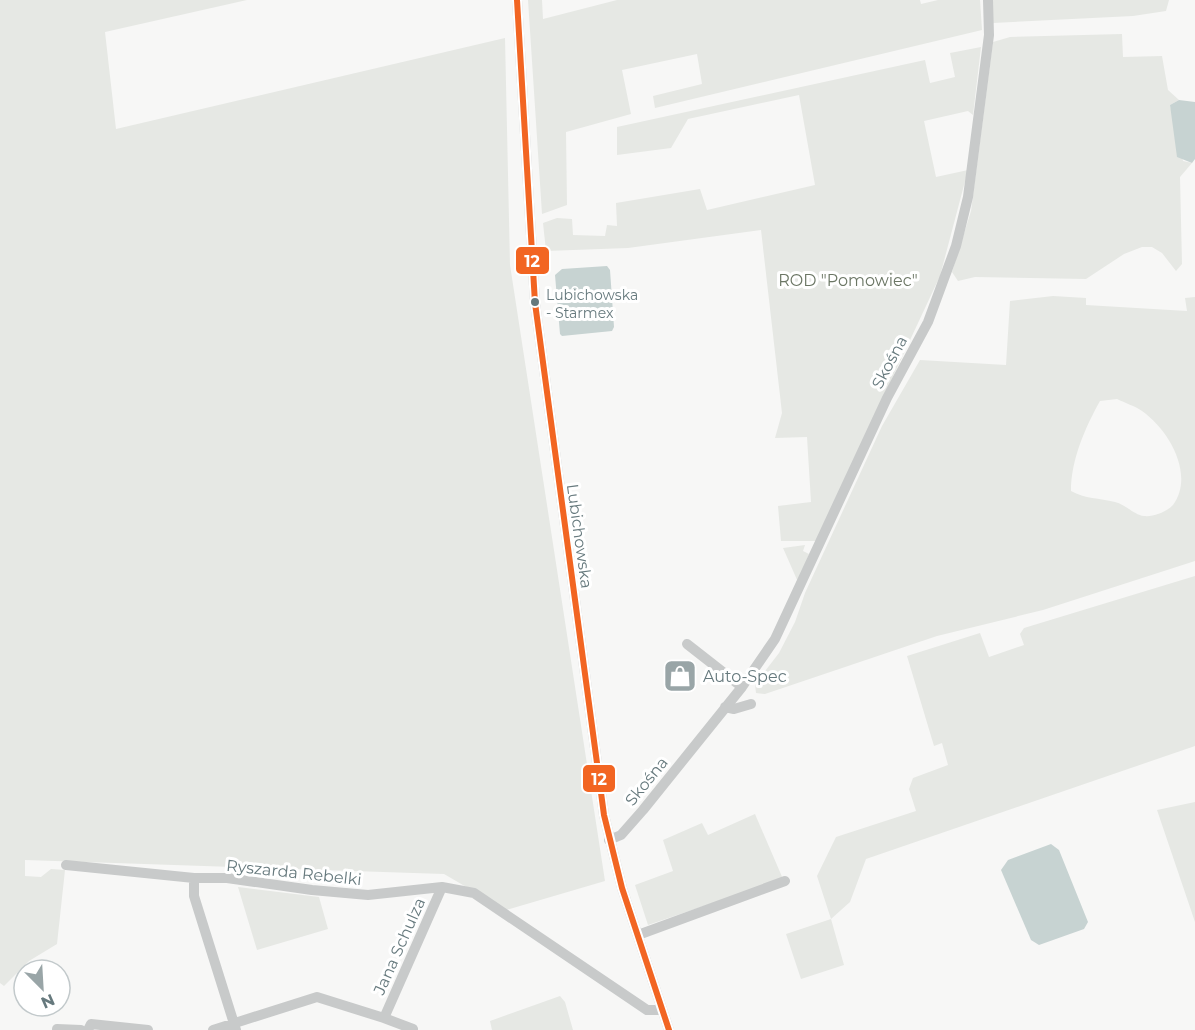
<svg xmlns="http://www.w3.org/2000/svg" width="1195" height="1030" font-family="Montserrat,sans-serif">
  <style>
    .green { fill: #e6e8e4; fill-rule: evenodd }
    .water { fill: #c7d3d2 }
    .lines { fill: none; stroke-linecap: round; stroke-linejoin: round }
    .minor { stroke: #c8caca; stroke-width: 10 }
    .bus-1-casing { stroke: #fff; stroke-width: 10 }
    .bus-1 { stroke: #f26522; stroke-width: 6 }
    .bus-dot { fill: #66797d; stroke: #fff; stroke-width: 2 }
    .labels { text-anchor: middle; stroke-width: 6; stroke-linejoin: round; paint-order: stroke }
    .bus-label { font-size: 14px; fill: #66797d; stroke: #fff; text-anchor: start }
    .park-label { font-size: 16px; fill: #6b7664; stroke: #fff }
    .street-label { font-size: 16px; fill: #66797d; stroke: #fff }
    .poi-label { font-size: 16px; fill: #66797d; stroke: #fff; text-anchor: start }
    .line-badge { stroke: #fff; stroke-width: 2 }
    .badge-label { font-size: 16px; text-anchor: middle; font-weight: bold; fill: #fff }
  </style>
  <rect width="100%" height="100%" fill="#f7f7f6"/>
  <!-- green -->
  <path class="green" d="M0,0H247L105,32L116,129L505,38L510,265L605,881L506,910L444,874L25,860V876L41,877L51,869L65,870L57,944L29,961L4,986L0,983Z
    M528,0H542L543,19L617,0H920L921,4L938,0H980L982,30L655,108L653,96L702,84L697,54L622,70L631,114L566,132L567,205L542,214Z
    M993,0H1169L1166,11L1133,16L993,23Z
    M1122,34L1123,57L1162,56L1168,90L1179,100L1170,105L1183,161L1192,163L1180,177L1182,264L1176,271L1162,253L1152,247H1142L1124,254L1086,279L975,277L958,281L952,272L971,211L993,42L1010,37Z
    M981,47L973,115L968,111L924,121L936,177L968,170L940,276L816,541H781L778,506L811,502L807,437L775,438L782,413L761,230L628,248L546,251L543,223L557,218L572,219L573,235L605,236L607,225L617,226L616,203L700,189L707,210L815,185L799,95L688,119L671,148L617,155V127L925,60L930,83L955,77L950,53Z
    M1053,296L1086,298V305L1187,311L1185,298L1195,297V561L1043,610L937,636L765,694L756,693L755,684L779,653L795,622L805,593L882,426L920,360L1006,365L1010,301ZM1117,399C1125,403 1135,406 1142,411C1169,430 1195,475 1173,505C1166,512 1154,517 1144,516C1134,515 1125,504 1115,502C1099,498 1085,499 1071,491C1071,460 1085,428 1100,401Z
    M805,545L803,551L809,554L798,582L783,548Z
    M1195,576V746L866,859L850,902L831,919L844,965L801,979L786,934L831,919L817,876L836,837L916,811L909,789L913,778L948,765L942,743L934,746L907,656L980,633L989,657L1024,645L1020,634L1024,628Z
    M1195,802V922L1157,810Z
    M755,814L783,879L648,925L635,885L673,871L663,840L702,823L708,835Z
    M238,887L319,897L328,929L257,950Z
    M560,996L565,1002L573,1030H492L490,1021Z"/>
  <!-- water -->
  <path class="water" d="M1179,100L1195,102V159L1192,163L1177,157L1170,105Z
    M607,266L610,270L614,327L612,331L562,336L560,334L555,275L562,269Z
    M1051,844L1059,850L1088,922L1084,929L1039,945L1031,940L1001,870L1008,860Z"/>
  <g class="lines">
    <!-- minor -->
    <path class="minor" d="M517,0L535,303L604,815L622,888L669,1030
      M687,644L742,687
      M725,707L734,709L751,704
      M609,840L621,835L643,810L742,687L775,639L887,398L928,322L956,246L968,197L989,35L988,0
      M66,865L194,878H227L312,890L368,895L442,887L474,893L647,1010H662
      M194,878V896L236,1030
      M638,935L785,881
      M384,1018L413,1029
      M57,1029L81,1030
      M88,1030L91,1024L148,1030
      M213,1030L317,997L384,1018L442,887"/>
    <defs>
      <path id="bus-1" d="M517,0L535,303L604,815L622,888L669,1030"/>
    </defs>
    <!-- bus-1 casing -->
    <use href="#bus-1" class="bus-1-casing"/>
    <!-- bus-1 -->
    <use href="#bus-1" class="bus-1"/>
  </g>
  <!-- icons -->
  <defs>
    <symbol id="shop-square" viewBox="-11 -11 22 22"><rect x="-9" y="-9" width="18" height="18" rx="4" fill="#99a5a7" stroke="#fff"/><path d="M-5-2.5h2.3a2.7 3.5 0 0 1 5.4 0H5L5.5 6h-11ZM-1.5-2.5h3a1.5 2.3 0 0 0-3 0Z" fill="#fff"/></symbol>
  </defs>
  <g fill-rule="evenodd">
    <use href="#shop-square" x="661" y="657" width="38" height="38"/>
  </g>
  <!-- markers -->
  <circle class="bus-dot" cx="535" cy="302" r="5"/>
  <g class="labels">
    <!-- bus labels -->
    <g class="bus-label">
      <text x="546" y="300">Lubichowska<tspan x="546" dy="18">- Starmex</tspan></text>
    </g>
    <!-- park labels -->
    <g class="park-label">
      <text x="848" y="286">ROD "Pomowiec"</text>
    </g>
    <!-- street labels -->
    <g class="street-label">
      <text transform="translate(889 362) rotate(-62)" y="6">Skośna</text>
      <text transform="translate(580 536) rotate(82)" y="6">Lubichowska</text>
      <text transform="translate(646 781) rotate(-51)" y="6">Skośna</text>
      <text transform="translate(294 872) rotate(6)" y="6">Ryszarda Rebelki</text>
      <text transform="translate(399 946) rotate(-66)" y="6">Jana Schulza</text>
    </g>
    <!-- poi labels -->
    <g class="poi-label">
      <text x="703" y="682">Auto-Spec</text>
    </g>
  </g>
  <g class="line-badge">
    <rect x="515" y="246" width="35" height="29" rx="6" fill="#f26522"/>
    <rect x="582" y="764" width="34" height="29" rx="6" fill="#f26522"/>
  </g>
  <g class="badge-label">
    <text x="532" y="267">12</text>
    <text x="599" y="785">12</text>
  </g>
  <!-- north arrow -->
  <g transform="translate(42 988) rotate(156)"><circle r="28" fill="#ffffff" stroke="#c2c9cb" stroke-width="1.5"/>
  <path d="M0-4.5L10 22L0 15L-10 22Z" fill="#99a5a7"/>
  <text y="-9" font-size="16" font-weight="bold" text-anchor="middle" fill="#66797d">N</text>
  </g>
</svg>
